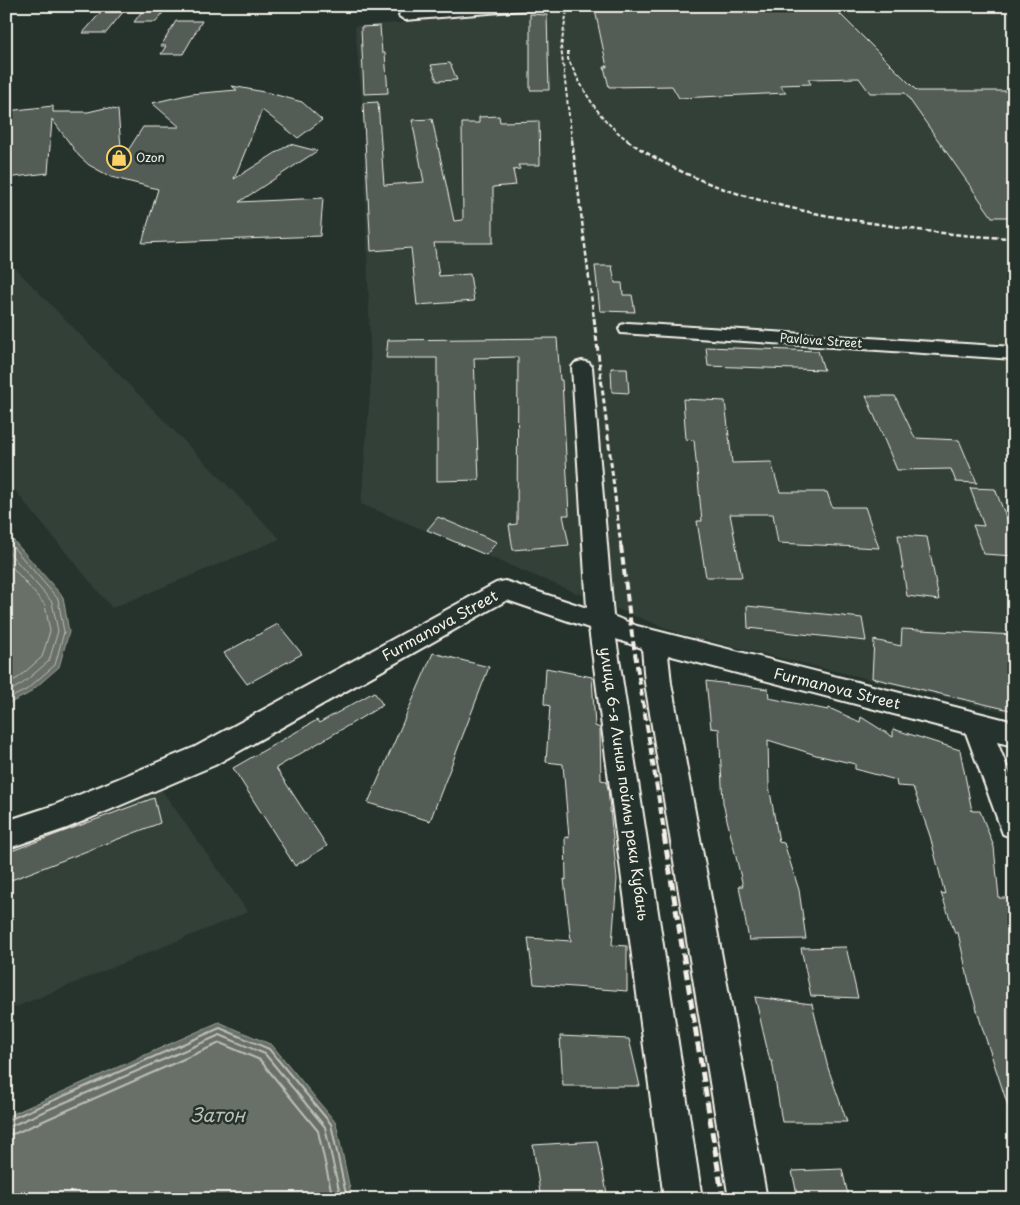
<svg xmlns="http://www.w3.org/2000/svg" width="1020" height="1205" font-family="'Playpen Sans',sans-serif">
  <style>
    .built { fill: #333f39 }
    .water { fill: #676f68; stroke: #9fa39b }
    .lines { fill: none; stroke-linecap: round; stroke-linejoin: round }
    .shore-far1 { stroke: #bcbdb5; stroke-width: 1 }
    .shore { stroke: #bcbdb5; stroke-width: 2 }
    .building { fill: #525c55; stroke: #f4f1e8 }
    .street-casing { stroke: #f4f1e8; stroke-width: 4 }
    .street { fill: #26332d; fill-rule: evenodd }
    .rail-far4 { stroke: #f4f1e8; stroke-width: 2; stroke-dasharray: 4 2; stroke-linecap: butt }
    .rail-far3 { stroke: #f4f1e8; stroke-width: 2.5; stroke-dasharray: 5 2.5; stroke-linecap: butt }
    .rail-far2 { stroke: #f4f1e8; stroke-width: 3; stroke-dasharray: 6 3; stroke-linecap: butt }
    .rail-far1 { stroke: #f4f1e8; stroke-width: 4; stroke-dasharray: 8 4; stroke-linecap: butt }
    .rail { stroke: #f4f1e8; stroke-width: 5; stroke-dasharray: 10 5; stroke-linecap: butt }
    .labels { text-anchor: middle; stroke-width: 5; stroke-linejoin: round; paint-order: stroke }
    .far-poi-label { font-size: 12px; fill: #f4f1e8; stroke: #26332d; text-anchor: start }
    .far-street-label { font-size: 12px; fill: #f4f1e8; stroke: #26332d }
    .street-label { font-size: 15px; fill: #f4f1e8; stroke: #26332d }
    .near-water-label { font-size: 19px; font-style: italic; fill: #bcbdb5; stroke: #26332d }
  </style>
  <rect width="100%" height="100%" fill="#26332d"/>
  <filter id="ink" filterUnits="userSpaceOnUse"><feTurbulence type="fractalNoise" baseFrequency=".02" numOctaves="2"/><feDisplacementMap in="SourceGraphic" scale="10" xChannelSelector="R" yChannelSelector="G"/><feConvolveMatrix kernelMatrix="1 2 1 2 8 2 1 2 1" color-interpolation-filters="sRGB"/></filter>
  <g filter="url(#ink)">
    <!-- built -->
    <path class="built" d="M416,6H1014V714L684,635L586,597L361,504L371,380L363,112L355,26L411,22Z
      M6,259L280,539L112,608L6,480Z
      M161,789L248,912L6,1011V845Z"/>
    <!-- water -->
    <path class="water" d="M6,532L63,597L69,632L59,667L28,694L6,705Z
      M219,1022L272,1045L336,1123L352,1199H6V1117Z"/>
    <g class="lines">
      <!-- shore-far1 -->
      <path class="shore-far1" d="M6,539L58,599L64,632L55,665L26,690L6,700
        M6,549L52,602L58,631L49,661L22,684L6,693
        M6,560L45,605L50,631L42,657L18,678L6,684"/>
      <!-- shore -->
      <path class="shore" d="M6,1121L220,1028L269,1049L331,1124L347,1199
        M6,1128L220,1035L265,1054L325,1127L341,1199
        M6,1135L16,1133L220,1043L260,1060L318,1131L333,1199"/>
    </g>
    <!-- building -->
    <path class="building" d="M146,6H168L156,22H134Z
      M656,6H832L917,91H1014V217H992L905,93H870L859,78L808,79L811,84L780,85L786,93L679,98L672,86L609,87L604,67H607L595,10Z
      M101,12H123L106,33H83Z
      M530,14L547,15L549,90H530Z
      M176,21H202L183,54H161L166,46H161Z
      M380,26L382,53H385L388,93L364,94L361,27Z
      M450,63L457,80L437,81L431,65Z
      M232,86L269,93L302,102L322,120L298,138L262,110L234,179L290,144L317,151L239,202L323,198L320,236L142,243L158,189L111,177L89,165L79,156L52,119L48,173L6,178V111L53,106V112H88L105,108L118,110L122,160L143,127H180L152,103L191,94L237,90Z
      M378,102L384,185L424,182L412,120L432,119L454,221L463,220L462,123H479V117L499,116L500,122L539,121L540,165H518L520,169L513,170L516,185L493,187V243H434L439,276L470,274L474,301L417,305L411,248L371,251L363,103Z
      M595,266H612L615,283H622L623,295H632L635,312L600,311Z
      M557,338L560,380H562L569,515H563L569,545L513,550L509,525L517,524L518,357L474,358L479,480L437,481V358H386L388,340Z
      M706,347L818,351L824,370L708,366Z
      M611,368H627L629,393L612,392Z
      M866,396H895L915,438L959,440L977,483L956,482L951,469L897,470Z
      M683,399L725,401L732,463L771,462L780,492H827L832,507H865L879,548L778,543L773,514H730L742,577H706L697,521H702L694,440L686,439Z
      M970,488L995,489L1010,527H1014V556L984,554L973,525L984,526Z
      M438,517L497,542L486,555L427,530Z
      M898,535L927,537L939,600L907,596Z
      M747,606L862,618L866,641L748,628Z
      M278,624L302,654L247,684L224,653Z
      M902,629L1014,635V711L872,678L874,640L901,646Z
      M433,653L489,667L430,821L368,803Z
      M546,668L592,677L595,726L600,728L601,780L606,781L608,789L617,879L612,945L627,946V991L534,984L528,938L571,941L564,879L566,880L565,837L569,838L563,764L546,762L550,706L544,704Z
      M706,681L768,689L769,698L828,710L829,708L860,722L861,717L893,737V729L960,750L972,811H980L994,847L999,898H1008L1014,944V1111L1010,1112L983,1030L970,987L958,933H955L941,893L945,894L930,836L913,787L897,786L896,780L855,769V764L816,755L768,740L769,786L779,842L784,843L799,890L806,939L749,940L739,886H743L723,803L719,729L711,728Z
      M374,692L383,705L276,768L327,846L295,866L233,768L317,720L319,723Z
      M154,798L160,823L6,882V853Z
      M846,947L858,998L811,996L801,948Z
      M755,997L812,1004L828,1068L847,1122H782L772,1061H770Z
      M560,1036L629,1039L640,1086H563Z
      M597,1141L608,1199H541L533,1145Z
      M842,1169L849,1199H798L792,1171Z"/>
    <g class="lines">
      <defs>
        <path id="street" d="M402,6H414L412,12L487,6H542L536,9L405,20L399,16Z
          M628,323L1014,347V359L621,333L619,329L621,325Z
          M582,361L589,363L592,367L613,616L637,626L1014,722V746L997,742L1014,784V838L1003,834L966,733L668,655L671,683L767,1199H729L645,683L642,648L616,639L702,1199H664L589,628L507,600L215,765L67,828L6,849V821L52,806L195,747L496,583L505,581L587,608L572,367L575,363Z"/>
      </defs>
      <!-- street casing -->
      <use href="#street" class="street-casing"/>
      <!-- street -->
      <use href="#street" class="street"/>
      <!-- rail-far4 -->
      <path class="rail-far4" d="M570,6L567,10L561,47L572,141
        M568,51V59C585,93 597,118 629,141"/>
      <!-- rail-far3 -->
      <path class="rail-far3" d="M572,140L594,319
        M627,140C702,193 796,212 885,225C928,232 971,237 1014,238"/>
      <!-- rail-far2 -->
      <path class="rail-far2" d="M594,318L621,547"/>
      <!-- rail-far1 -->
      <path class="rail-far1" d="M621,546L632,635L665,837"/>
      <!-- rail -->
      <path class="rail" d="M664,835L723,1199"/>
    </g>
  </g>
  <!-- icons -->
  <defs>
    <symbol id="shop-ring" viewBox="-11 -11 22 22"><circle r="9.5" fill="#26332d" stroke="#ffd166" stroke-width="1.5"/><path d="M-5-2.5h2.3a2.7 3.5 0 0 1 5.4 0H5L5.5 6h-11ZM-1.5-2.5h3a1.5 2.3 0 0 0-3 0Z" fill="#ffd166"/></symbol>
  </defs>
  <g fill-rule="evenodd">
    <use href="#shop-ring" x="105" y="144" width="28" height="28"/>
  </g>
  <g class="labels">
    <!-- far-poi labels -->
    <g class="far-poi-label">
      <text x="136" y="162">Ozon</text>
    </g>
    <!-- far-street labels -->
    <g class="far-street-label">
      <text transform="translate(821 341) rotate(4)" y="4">Pavlova Street</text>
    </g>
    <!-- street labels -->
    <g class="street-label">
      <text transform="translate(440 626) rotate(-29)" y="5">Furmanova Street</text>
      <text transform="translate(837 689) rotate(14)" y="5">Furmanova Street</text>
      <text transform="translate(624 784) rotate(82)" y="5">улица 6-я Линия поймы реки Кубань</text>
    </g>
    <!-- near-water labels -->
    <g class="near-water-label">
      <text x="218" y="1122">Затон</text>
    </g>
  </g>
  <!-- margin -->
  <rect width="1020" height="1205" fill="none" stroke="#26332d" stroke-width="25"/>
  <rect x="12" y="12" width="995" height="1180" fill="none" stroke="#f4f1e8" stroke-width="2" filter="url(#ink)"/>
</svg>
